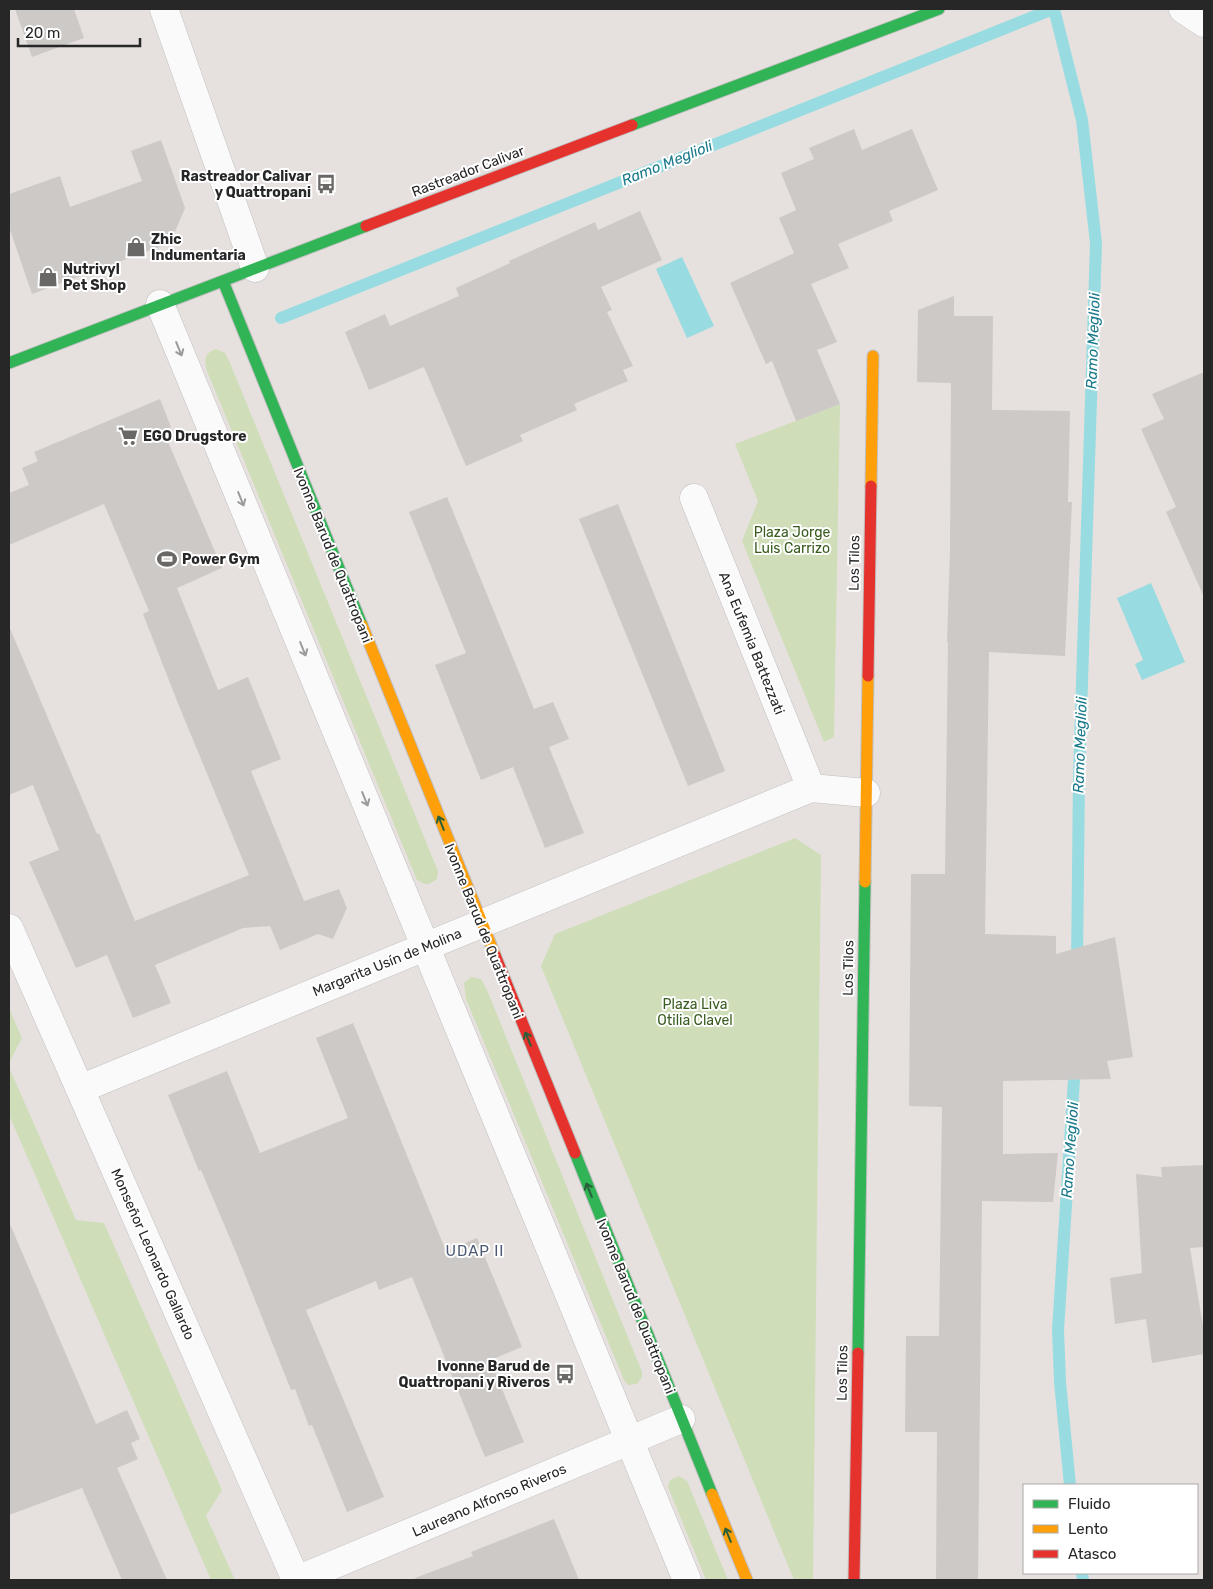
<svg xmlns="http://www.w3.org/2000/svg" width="1213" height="1589" font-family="Rubik,sans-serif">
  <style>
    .green { fill: #cfdeb9 }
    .water { fill: #98dce1 }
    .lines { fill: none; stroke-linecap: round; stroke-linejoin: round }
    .stream { stroke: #98dce1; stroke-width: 12 }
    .building { fill: #cdc9c7 }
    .street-casing { stroke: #c0bfbf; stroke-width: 29 }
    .fast-casing { stroke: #c0bfbf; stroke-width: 13 }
    .slow-casing { stroke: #c0bfbf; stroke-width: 13 }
    .jam-casing { stroke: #c0bfbf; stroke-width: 13 }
    .street { stroke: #fbfafa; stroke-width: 28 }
    .fast { stroke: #30b455; stroke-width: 11 }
    .slow { stroke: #ff9f0a; stroke-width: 11 }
    .jam { stroke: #e5322d; stroke-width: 11 }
    .oneway { stroke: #9c9b9b }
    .oneway2 { stroke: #2b5f39 }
    .labels { text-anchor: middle; stroke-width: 4; stroke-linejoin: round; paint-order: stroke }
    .street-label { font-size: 14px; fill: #272727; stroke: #fff }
    .poi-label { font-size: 14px; font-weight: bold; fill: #272727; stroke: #fff; text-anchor: start }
    .park-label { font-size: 14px; fill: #385c1f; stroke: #fff }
    .water-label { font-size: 15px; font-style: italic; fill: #19798a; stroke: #fff }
    .neighbourhood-label { font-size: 15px; letter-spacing: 1px; fill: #4c5b73; stroke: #fff }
  </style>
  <rect width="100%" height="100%" fill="#e6e1de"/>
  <!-- green -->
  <path class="green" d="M216,349L225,353L230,363L438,871L437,879L429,884H425L417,880L207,371C204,360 204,353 216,349Z
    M840,404L834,737L824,742L742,541L758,501L735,444Z
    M795,838L821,855L813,1580H794L541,966L555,934Z
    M471,977L481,979L487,990L642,1372V1377L637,1384L628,1385L624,1380L466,999L464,983Z
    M9,1008L22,1038L9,1063Z
    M9,1067L76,1220L104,1223L222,1490L206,1516L235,1580H211L9,1115Z
    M679,1476L687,1481L728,1580H706L668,1487L670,1480Z"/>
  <!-- water -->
  <path class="water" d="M682,257L714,326L687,338L656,269Z
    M1151,583L1185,662L1142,680L1135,664L1143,660L1117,598Z"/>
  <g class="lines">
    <!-- stream -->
    <path class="stream" d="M1054,9L1082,120L1096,243L1079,777L1077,964
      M281,318L1053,9
      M1070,1485L1060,1382L1058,1330L1075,1064
      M1082,1573L1083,1580"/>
  </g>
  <!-- building -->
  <path class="building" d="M15,9H74L84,38L32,57Z
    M854,129L862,150L912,129L938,190L889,211L893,221L838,244L849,268L811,284L837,342L817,350L840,404L796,421L772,361L766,364L730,283L794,253L779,218L796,210L781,173L814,159L809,148Z
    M161,140L185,208L170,243L32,294L9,227V194L60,176L70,207L142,181L131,151Z
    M640,211L662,260L601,287L612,310L607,312L633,366L623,370L628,381L574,404L577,410L520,435L523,441L466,466L424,367L369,390L345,332L385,314L390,326L459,296L456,288L510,263L509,261L551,242L595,222L598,230Z
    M954,296V316H993L992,410L1070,411L1068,502H1072L1065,656L989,652L985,934L1056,936V954L1115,937L1133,1057L1107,1061L1111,1079L1003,1081V1154L1058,1153L1053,1202L982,1201L978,1580H936L937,1432H905L906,1336H939L942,1107L909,1106L911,874H945L948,642H947L950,550L951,383L917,382L918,310Z
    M1204,372V597L1166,512L1176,507L1141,429L1164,419L1152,394Z
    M160,399L171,427L163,430L222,568L177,588L218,690L248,677L281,759L251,771L304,901L339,889L347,908L333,939L318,934L280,950L270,926L243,928L155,965L171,1003L133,1018L107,955L76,968L29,862L59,850L33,785L9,795V626L97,834L99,833L135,921L249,875L179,706L143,614L149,611L104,504L9,545V493L29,485L22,468L38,461L34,452Z
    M447,497L534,709L553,702L569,739L549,747L584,833L545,848L513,767L481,780L435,665L466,653L409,512Z
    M618,504L725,771L688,786L579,519Z
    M353,1023L446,1251L477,1238L516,1332L522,1347L490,1360L524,1442L485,1457L412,1277L379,1290L376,1281L306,1310L384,1497L347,1512L312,1425L309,1426L295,1389L291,1390L237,1255L201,1170L199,1171L168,1095L227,1071L260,1153L348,1118L316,1038Z
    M1204,1165V1247L1190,1248L1204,1332V1354L1152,1363L1146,1319L1115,1324L1110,1278L1142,1273L1136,1174L1162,1177L1161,1167Z
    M9,1222L96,1424L127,1410L140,1439L131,1443L138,1459L117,1468L167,1580H122L82,1488L9,1515Z
    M554,1519L579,1580H416L415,1578L473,1556L471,1552Z"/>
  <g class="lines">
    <defs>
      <path id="street" d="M164,9L255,268
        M1183,9L1204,23
        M160,304L687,1580
        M694,498L811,788
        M9,928L296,1580
        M80,1089L811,788L866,793
        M297,1580L681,1419"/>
      <path id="fast" d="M632,125L939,9
        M223,281L362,625
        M9,363L366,226
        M575,1153L712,1494
        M858,1353L865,882"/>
      <path id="slow" d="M871,486L873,356
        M362,625L495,955
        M865,882L868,676
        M712,1494L747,1580"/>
      <path id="jam" d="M366,226L632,125
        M868,676L871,486
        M495,955L575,1153
        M854,1580L858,1353"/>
    </defs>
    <!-- street casing -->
    <use href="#street" class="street-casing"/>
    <!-- fast casing -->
    <use href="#fast" class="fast-casing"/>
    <!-- slow casing -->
    <use href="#slow" class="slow-casing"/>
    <!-- jam casing -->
    <use href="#jam" class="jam-casing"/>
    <!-- street -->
    <use href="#street" class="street"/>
    <!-- fast -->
    <use href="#fast" class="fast"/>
    <!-- slow -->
    <use href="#slow" class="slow"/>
    <!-- jam -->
    <use href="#jam" class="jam"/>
  </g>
  <!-- one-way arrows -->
  <defs><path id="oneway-shaft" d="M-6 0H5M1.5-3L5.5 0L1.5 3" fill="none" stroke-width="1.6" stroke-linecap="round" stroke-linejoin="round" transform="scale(1.25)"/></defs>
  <g class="oneway">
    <use href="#oneway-shaft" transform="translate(179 349) rotate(68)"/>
    <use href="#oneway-shaft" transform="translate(241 499) rotate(68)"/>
    <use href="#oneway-shaft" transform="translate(303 649) rotate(68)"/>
    <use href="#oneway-shaft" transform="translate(365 799) rotate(68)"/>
  </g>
  <g class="oneway2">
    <use href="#oneway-shaft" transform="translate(441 823) rotate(-112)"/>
    <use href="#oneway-shaft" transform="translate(528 1039) rotate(-112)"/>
    <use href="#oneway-shaft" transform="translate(589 1190) rotate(-112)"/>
    <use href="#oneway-shaft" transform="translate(728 1535) rotate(-112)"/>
  </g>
  <!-- icons -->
  <defs>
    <symbol id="bus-bare" viewBox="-9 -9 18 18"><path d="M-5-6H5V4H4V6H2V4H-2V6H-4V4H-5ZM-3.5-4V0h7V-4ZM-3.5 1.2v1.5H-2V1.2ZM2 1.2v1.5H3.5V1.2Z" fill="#6a6867" stroke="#fff" stroke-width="2.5" paint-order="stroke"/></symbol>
    <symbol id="shop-bare" viewBox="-9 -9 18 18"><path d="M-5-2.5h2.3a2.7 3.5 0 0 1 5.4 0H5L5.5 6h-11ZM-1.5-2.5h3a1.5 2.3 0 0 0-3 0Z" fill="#6a6867" stroke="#fff" stroke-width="2.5" paint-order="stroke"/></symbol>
    <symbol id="supermarket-bare" viewBox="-9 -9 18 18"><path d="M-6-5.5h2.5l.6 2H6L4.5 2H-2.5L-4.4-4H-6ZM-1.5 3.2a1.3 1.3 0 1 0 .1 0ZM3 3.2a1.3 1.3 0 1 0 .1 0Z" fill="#6a6867" stroke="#fff" stroke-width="2.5" paint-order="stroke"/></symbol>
    <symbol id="stadium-bare" viewBox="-9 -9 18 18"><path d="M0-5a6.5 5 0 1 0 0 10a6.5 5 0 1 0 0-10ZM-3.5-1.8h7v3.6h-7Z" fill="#6a6867" stroke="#fff" stroke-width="2.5" paint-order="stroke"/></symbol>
  </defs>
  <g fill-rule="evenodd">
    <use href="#bus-bare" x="312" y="170" width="28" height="28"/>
    <use href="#shop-bare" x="122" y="233" width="28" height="28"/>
    <use href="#shop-bare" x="34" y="263" width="28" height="28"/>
    <use href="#supermarket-bare" x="114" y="422" width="28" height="28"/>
    <use href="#stadium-bare" x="153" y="545" width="28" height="28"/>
    <use href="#bus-bare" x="551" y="1360" width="28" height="28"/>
  </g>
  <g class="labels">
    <!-- street labels -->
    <g class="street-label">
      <text transform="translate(468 171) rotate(-21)" y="5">Rastreador Calivar</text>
      <text transform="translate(333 555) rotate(68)" y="5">Ivonne Barud de Quattropani</text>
      <text transform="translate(854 563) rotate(-89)" y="5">Los Tilos</text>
      <text transform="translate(752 643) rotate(68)" y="5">Ana Eufemia Battezzati</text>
      <text transform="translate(484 931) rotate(68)" y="5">Ivonne Barud de Quattropani</text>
      <text transform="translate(387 962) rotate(-22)" y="5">Margarita Usín de Molina</text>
      <text transform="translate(848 968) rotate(-89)" y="5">Los Tilos</text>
      <text transform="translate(153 1254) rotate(66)" y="5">Monseñor Leonardo Gallardo</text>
      <text transform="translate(636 1306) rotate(68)" y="5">Ivonne Barud de Quattropani</text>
      <text transform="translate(842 1373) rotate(-89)" y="5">Los Tilos</text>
      <text transform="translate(489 1500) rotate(-23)" y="5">Laureano Alfonso Riveros</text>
    </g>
    <!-- poi labels -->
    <g class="poi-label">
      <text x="311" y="181" text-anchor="end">Rastreador Calivar<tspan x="311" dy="16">y Quattropani</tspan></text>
      <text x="151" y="244">Zhic<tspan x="151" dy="16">Indumentaria</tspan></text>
      <text x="63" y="274">Nutrivyl<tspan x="63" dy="16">Pet Shop</tspan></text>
      <text x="143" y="441">EGO Drugstore</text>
      <text x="182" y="564">Power Gym</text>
      <text x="550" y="1371" text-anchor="end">Ivonne Barud de<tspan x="550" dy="16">Quattropani y Riveros</tspan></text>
    </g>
    <!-- park labels -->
    <g class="park-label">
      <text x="792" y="537">Plaza Jorge<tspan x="792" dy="16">Luis Carrizo</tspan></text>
      <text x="695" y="1009">Plaza Liva<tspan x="695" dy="16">Otilia Clavel</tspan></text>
    </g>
    <!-- water labels -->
    <g class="water-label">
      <text transform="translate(667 163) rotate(-22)" y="5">Ramo Meglioli</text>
      <text transform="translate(1093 341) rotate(-88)" y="5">Ramo Meglioli</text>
      <text transform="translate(1080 745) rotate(-88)" y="5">Ramo Meglioli</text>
      <text transform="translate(1070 1150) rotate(-86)" y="5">Ramo Meglioli</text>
    </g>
    <!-- neighbourhood labels -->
    <g class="neighbourhood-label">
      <text x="475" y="1256">UDAP II</text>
    </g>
  </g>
  <!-- border -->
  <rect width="1213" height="1589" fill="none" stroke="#272727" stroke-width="20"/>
  <!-- legend -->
  <rect x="1023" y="1484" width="175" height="90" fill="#ffffff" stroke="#a9a9a9"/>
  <rect x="1033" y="1500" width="25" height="8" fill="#30b455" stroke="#a9a9a9"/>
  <text x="1068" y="1509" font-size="15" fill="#272727">Fluido</text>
  <rect x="1033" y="1525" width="25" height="8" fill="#ff9f0a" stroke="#a9a9a9"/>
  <text x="1068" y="1534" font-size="15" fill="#272727">Lento</text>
  <rect x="1033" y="1550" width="25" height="8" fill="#e5322d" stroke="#a9a9a9"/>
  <text x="1068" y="1559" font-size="15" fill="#272727">Atasco</text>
  <!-- scale -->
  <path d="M18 38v8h122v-8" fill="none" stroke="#272727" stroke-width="2.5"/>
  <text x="25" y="38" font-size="15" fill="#272727" stroke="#ffffff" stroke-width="4" paint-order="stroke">20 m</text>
</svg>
